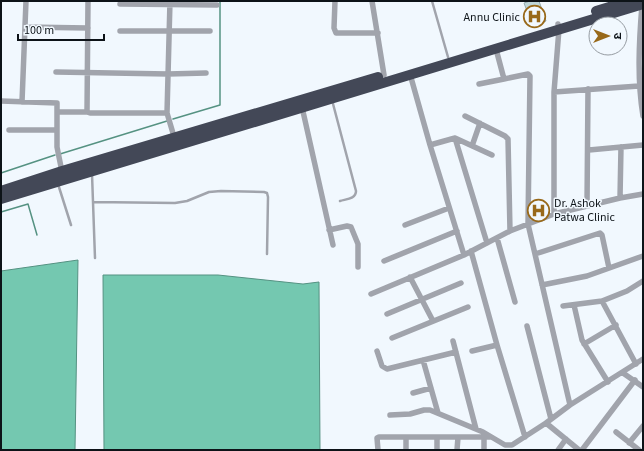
<svg xmlns="http://www.w3.org/2000/svg" width="644" height="451" font-family="'Source Sans 3','Noto Sans Devanagari',sans-serif">
  <style>
    .water { fill: #74c8b0; stroke: #559282 }
    .lines { fill: none; stroke-linecap: round; stroke-linejoin: round }
    .stream { stroke: #559282; stroke-width: 1.5 }
    .building { fill: #bed6d9; stroke: #94abae }
    .lane { stroke: #a1a4ac; stroke-width: 2.5 }
    .street { stroke: #a1a4ac; stroke-width: 5.5 }
    .highway { stroke: #434857; stroke-width: 10 }
    .labels { text-anchor: middle; stroke-width: 3; stroke-linejoin: round; paint-order: stroke }
    .poi-label { font-size: 12px; fill: #0d1318; stroke: #f1f8fe; text-anchor: end }
  </style>
  <rect width="100%" height="100%" fill="#f1f8fe"/>
  <!-- water -->
  <path class="water" d="M78,260L75,450H1V271Z
    M103,275H218L303,284L319,282L320,450H104Z"/>
  <g class="lines">
    <!-- stream -->
    <path class="stream" d="M173,119L220,105V1
      M60,154L167,121
      M1,173L55,155
      M1,212L28,204L37,235"/>
  </g>
  <!-- building -->
  <path class="building" d="M530,1H539L546,21L533,27L524,3Z
    M541,205L542,214L532,217V206Z"/>
  <g class="lines">
    <!-- lane -->
    <path class="lane" d="M432,1L448,57
      M332,100L356,191C356,199 346,199 340,201
      M92,174L95,258
      M58,184L71,225
      M93,202L175,203L187,201L209,192L221,191L264,192L267,193L268,197L267,254"/>
    <!-- street -->
    <path class="street" d="M88,1L87,112L90,113H167
      M170,1L167,113L175,140
      M335,1L334,28L336,33H378
      M372,1L384,75
      M120,4L217,5
      M642,5C639,42 637,79 643,116
      M25,27L88,28
      M120,31H210
      M496,49L504,79L528,74L530,76L528,224L570,405
      M56,72L168,74L206,73
      M410,74L430,145L464,255
      M479,84L504,79
      M554,92L639,86
      M1,101L57,103V147L62,172
      M22,102L26,1
      M302,107L333,245
      M58,112H87
      M465,116L505,136L508,139L510,231
      M9,130H57
      M455,138L487,243
      M430,145L455,138L492,155
      M472,146L480,123
      M589,150L643,145
      M620,198L621,147
      M587,205L588,89
      M554,214V92L559,29L558,24
      M405,225L449,208
      M329,230L347,226L351,227L358,244V267
      M497,238L515,302
      M471,251L497,345L525,437
      M535,254L600,233L602,235L609,268
      M384,261L457,231
      M410,277L433,321
      M542,285L587,276L643,256
      M371,294L464,255L510,231L554,214L620,198L643,194
      M602,301L636,364
      M574,305L582,340L608,382
      M563,306L602,301L627,291L643,281
      M387,314L461,283
      M527,326L551,419
      M392,338L468,307
      M453,341L476,429
      M584,344L616,325
      M377,351L382,366L387,369L456,352
      M472,351L497,345
      M423,360L438,413
      M623,373L643,387
      M413,393L431,388
      M390,415L410,414L424,410H430L483,432L505,445H512L546,423L570,405L643,359
      M546,423L579,450
      M616,432L639,450
      M629,443L643,426
      M378,450L377,438L379,437H490
      M406,450V437
      M437,450V437
      M457,450L458,437
      M484,450V437
      M558,450L566,439
      M582,450L635,380"/>
    <!-- highway -->
    <path class="highway" d="M596,11L629,1
      M1,191L62,171L378,77
      M1,199L643,4"/>
  </g>
  <!-- icons -->
  <defs>
    <symbol id="hospital-ring" viewBox="-11 -11 22 22"><circle r="9.5" fill="#f1f8fe" stroke="#98691a" stroke-width="1.5"/><path d="M-5-5h3v3.5h4V-5h3V5h-3V1.5h-4V5h-3Z" fill="#98691a"/></symbol>
  </defs>
  <g fill-rule="evenodd">
    <use href="#hospital-ring" x="522" y="4" width="25" height="25"/>
    <use href="#hospital-ring" x="526" y="198" width="25" height="25"/>
  </g>
  <g class="labels">
    <!-- poi labels -->
    <g class="poi-label">
      <text x="520" y="21">Annu Clinic</text>
      <text x="554" y="207" text-anchor="start">Dr. Ashok<tspan x="554" dy="14">Patwa Clinic</tspan></text>
    </g>
  </g>
  <!-- border -->
  <rect width="644" height="451" fill="none" stroke="#0d1318" stroke-width="4"/>
  <!-- north arrow -->
  <g transform="translate(608 36) rotate(90)"><circle r="19" fill="#f1f8fe" stroke="#969ca2"/>
  <path d="M0-3L7 15L0 10L-7 15Z" fill="#98691a"/>
  <text y="-6" font-size="11" font-weight="bold" text-anchor="middle" fill="#0d1318">उ</text>
  </g>
  <!-- scale -->
  <path d="M18 34v6h86v-6" fill="none" stroke="#0d1318" stroke-width="2"/>
  <text x="24" y="34" font-size="12" fill="#0d1318" stroke="#f1f8fe" stroke-width="3" paint-order="stroke">100 m</text>
</svg>
